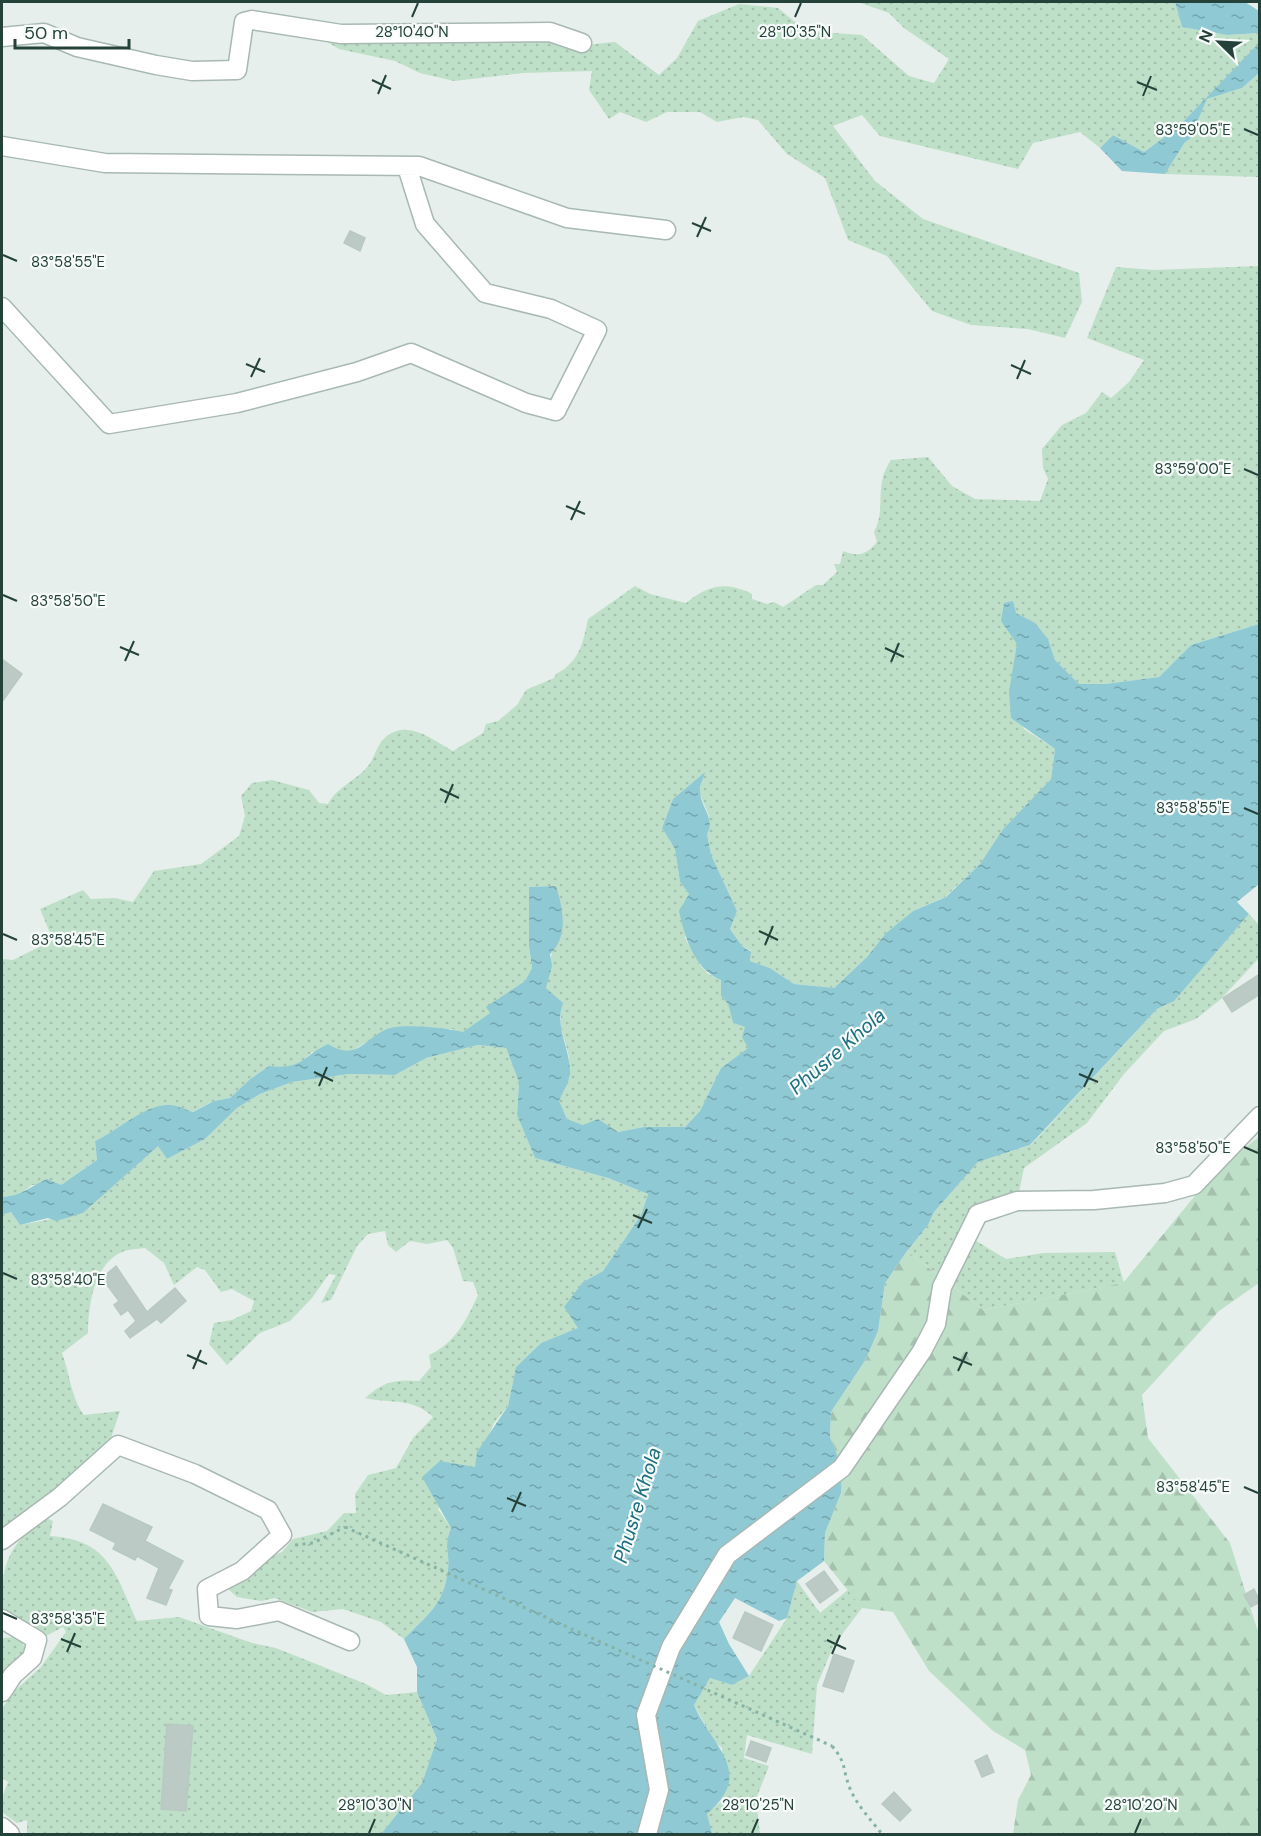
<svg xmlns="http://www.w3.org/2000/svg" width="1261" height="1836" font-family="'DM Sans',sans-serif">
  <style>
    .grass { fill: url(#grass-dots) }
    .forest { fill: url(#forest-firs) }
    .water { fill: url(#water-ripples) }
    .building { fill: #bbcac4; stroke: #b8c9c2; stroke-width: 1.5 }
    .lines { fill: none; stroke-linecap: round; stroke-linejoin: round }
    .minor-casing { stroke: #a8b8b2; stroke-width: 21 }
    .path { stroke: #86b3a5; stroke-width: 3; stroke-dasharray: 3 4.5; stroke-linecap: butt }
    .minor { stroke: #fff; stroke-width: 18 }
    .path-bridge { stroke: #86b3a5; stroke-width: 3; stroke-dasharray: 3 4.5; stroke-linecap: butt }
    .ticks { fill: none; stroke: #24423a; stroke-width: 2 }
    .labels { text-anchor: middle; stroke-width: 4.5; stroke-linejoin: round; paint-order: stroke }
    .water-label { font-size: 20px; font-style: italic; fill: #1c6f80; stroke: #f7fbf9 }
    .ticks-label { font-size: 15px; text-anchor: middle; fill: #24423a; stroke: #f7fbf9; stroke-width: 4.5; stroke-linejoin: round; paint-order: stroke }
  </style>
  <defs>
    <pattern id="grass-dots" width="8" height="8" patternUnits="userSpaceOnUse" patternTransform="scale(1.5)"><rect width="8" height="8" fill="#bfe0c8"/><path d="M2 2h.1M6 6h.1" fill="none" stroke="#a4c1ad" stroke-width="1.8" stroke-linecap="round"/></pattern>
    <pattern id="forest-firs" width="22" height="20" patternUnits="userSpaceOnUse" patternTransform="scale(1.5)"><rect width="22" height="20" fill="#bfe0c8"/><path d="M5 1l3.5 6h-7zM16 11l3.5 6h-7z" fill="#a4c1ad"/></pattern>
    <pattern id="water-ripples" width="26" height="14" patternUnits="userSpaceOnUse" patternTransform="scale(1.5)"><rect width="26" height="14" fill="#8ec9d4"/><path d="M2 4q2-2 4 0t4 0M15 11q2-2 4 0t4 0" fill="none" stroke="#74a5ad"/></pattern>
  </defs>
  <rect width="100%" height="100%" fill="#e6efeb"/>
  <!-- grass -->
  <path class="grass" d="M858,2H1175L1182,27L1227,35L1259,33L1260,43L1177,128L1144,152L1113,135L1100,148L1080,132L1033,143L1018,169L880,136L862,115L833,126L875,181L923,219L1079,273L1082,302L1065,338L1028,329L971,325L932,311L887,256L848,240L825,178L787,154L758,120L743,117L717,122L700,112H667L646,122L620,112L609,119L589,90L592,71L523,73L454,81L420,73L395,61L339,49L312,33L548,36L575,46L615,42L659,75L677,58L698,21L739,4L778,8L806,31L862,35L909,76L934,83L949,59L904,28L889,13Z
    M1259,73V177L1165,174L1185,142L1190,139L1207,99L1242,88Z
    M1259,266V624L1191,645L1159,677L1105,684H1079L1055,660L1048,639L1015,613L1001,621L1018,644L1009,691L1024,729L1055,749L1051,779L1003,829L980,864L945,897L913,911L886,933L867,957L834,988L794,984L770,968L750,961L751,951L742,946L730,929L737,911L711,856L707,834L709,816L699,792L704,773L673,799L662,828L675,849L680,882L689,894L685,938L700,965L708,974L721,980V996L728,1004L733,1023L745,1027L748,1048L721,1068L700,1111L685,1127H644L618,1132L598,1120L583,1125L568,1120L558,1101L570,1077L569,1057L561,1027V1009L546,988C554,958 553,919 555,886L530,887L529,946L532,968L525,981L487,1007L490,1013L463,1033L452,1029H388L352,1051L312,1052L301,1063L288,1068L269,1066L249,1080L230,1098L214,1101L192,1112C186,1110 176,1105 169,1105C144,1105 118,1131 95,1141L97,1160L61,1185H32L18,1196L2,1197V959L13,960L53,940L40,909L83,890L91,899L115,898L133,902L154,871L201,864L239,836L245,816L241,796L252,783L272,780L309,790L319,803L328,804C338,786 356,781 368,766C374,759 376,748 382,741C404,716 431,739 453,751L483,733L486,724L498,721L517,705L526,690L554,678L556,674C579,662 583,644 588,619L635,586L650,594L686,603C709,585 725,581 752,594V599L767,604L774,602L783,607L816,585H823L837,572L834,564H840L843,551C859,557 866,555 877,542L874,532C887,508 873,486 891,460L928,457L952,486L975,499L1040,501L1048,479L1043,468L1042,449L1062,425L1086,413L1102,392L1111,398L1129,382L1144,360L1087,338L1116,267L1154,270Z
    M1249,914L1259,925V958L1221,999L1196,1019L1164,1031L1124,1074L1087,1123L1024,1168L1019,1192L1001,1198L960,1231L1006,1259L1043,1253L1115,1252L1124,1283L983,1310L907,1251L928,1225L934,1212L978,1162L1031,1145L1157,1009L1174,1000Z
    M478,1045L506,1048L519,1082L517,1115L535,1158L608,1178L648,1194L641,1215L603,1271L583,1282L579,1328L541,1343L516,1367L508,1406L494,1423L476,1467L438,1509L451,1528C443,1549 450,1551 448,1569C444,1605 428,1614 404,1639L381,1622L343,1609L312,1612L275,1598L261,1601L237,1597L228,1589L265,1559L282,1552L293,1539L327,1531L344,1513H356L355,1494L368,1475L396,1468L413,1438L433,1417C412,1397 392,1404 365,1398C383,1382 395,1379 419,1381L431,1367L429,1355C455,1343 466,1321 478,1295L473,1282L463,1281L453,1248L447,1240L427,1244L410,1241L396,1252L388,1245L385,1231L368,1234L357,1246L331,1300L321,1303L336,1275L329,1274L312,1298L290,1321L260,1333L227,1365L209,1344L214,1323L232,1320L251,1311L254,1301L232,1289L221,1292L205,1270L197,1267L174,1285L164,1263L145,1248C138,1249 128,1249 122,1252C94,1264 88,1306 88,1333L62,1353C70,1374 71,1398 84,1415L120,1411L111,1438L82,1470L2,1535V1215L11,1212L20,1225L83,1213L158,1145L167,1159L205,1139L237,1108L260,1094L292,1082L349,1074L395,1075L426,1058Z
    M46,1518L53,1521L50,1536C110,1540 115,1574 137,1621L179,1617L252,1643L276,1648L366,1684L386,1695L417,1692L437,1739L422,1783L381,1834H27V1820L17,1823L3,1813V1795L8,1782L2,1778V1710L10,1695L41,1667L66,1632L63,1627L46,1636C32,1625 12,1623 2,1607C1,1564 9,1543 46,1518Z
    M797,1581L820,1613L849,1589L862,1608L834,1645L817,1685L812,1754L747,1735L744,1758L769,1766L756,1799L760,1834H712L706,1814L723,1800L722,1748L714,1741L694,1705L710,1678L732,1685L749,1676L787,1618Z
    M20,1637L25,1649L18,1663L2,1680V1638Z"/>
  <!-- forest -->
  <path class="forest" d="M1259,1137V1283L1219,1311L1142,1395L1148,1438L1230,1543L1259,1635V1834H1013L1018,1800L1031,1775L1025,1750L993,1731L929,1671L893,1612L862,1608L824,1561L825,1533L841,1493L842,1467L830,1437L831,1412L866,1359L878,1331L885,1283L907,1251L983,1310L1123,1283L1217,1169Z"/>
  <!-- water -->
  <path class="water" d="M1175,2H1245L1259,11V33L1227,35L1182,27Z
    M1259,43V73L1242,88L1207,99L1190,139L1185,142L1165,174L1122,171L1100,148L1113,135L1144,152L1177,128Z
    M1013,601L1016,613L1035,623L1048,639L1055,660L1079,684H1105L1159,677L1191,645L1259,624V884L1237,902L1249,914L1174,1001L1157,1009L1030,1145L978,1162L934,1212L928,1225L907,1251L885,1283L878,1331L866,1359L831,1412L830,1437L842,1467L841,1493L825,1533L824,1561L797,1581L787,1618L779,1621L735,1598L719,1622L729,1644L749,1676L732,1685L710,1678L694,1705C712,1747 756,1772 707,1814L712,1834H381L422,1783L437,1739L417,1692V1667L404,1639C428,1614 444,1605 448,1569C450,1551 443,1549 451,1528L422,1477L440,1461L475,1467L477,1452L508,1406L516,1367L541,1343L578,1328L564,1307L583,1282L603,1271L641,1215L648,1194L608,1178L535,1158L517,1115L519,1082L506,1048L478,1045L426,1058L395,1075L349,1074L292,1082L260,1094L237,1108L205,1139L167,1159L158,1146L83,1213L56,1221L48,1218L20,1225L11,1212L2,1215V1197C22,1196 29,1187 47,1179L61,1185L97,1160L95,1141C117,1131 146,1103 170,1105C177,1105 186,1110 193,1112L214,1101L230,1098L249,1080L269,1066C303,1070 301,1057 328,1044C358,1062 363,1039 387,1029C402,1023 448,1028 463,1032L490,1013L486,1007L525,981L532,968L529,946V887L556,886C563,909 569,936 550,954L552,966L546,988L563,1003C554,1027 571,1050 570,1074C569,1083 562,1093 559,1101L567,1119L583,1125L598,1119L618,1132L644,1127H685L700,1111L721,1068L748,1048L742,1037L745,1027L733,1023L728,1004L721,996V980C694,969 685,938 679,911L689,894L680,882L675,849L662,828L673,799L705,772C704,778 699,786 700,791C700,807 716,818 707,834L711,855L737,911L730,929L742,946L751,952L750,961L770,968L794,984L834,988L867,957L886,933L913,911L946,897L980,864L1003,829L1051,779L1055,749L1011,718L1009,691L1017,644L1001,621L1004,603Z"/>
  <!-- building -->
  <path class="building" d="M350,231L365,238L360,251L344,243Z
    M2,659L22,674L2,702Z
    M1260,974V994L1232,1012L1223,998Z
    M116,1266L147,1312L175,1288L186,1301L161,1323L157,1319L130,1338L125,1331L136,1321L128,1310L121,1315L114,1305L119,1301L102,1278Z
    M103,1504L152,1527L145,1541L183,1561L168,1589L172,1590L166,1605L147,1598L159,1568L137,1556L135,1560L113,1549L116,1543L90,1530Z
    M824,1571L838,1590L820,1603L806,1584Z
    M1254,1589L1260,1602L1251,1607L1244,1595Z
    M745,1612L773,1625L761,1651L733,1638Z
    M834,1654L854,1661L843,1692L823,1686Z
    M167,1724L193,1726L186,1811L161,1809Z
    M751,1741L771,1748L766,1762L746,1755Z
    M987,1755L994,1772L982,1777L975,1761Z
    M894,1792L911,1810L900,1821L882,1804Z"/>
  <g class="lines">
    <defs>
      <path id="minor" d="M2,37L44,33L77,47L156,65L192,71L237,70L244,22L252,20L341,34L550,32L582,43
        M2,146L105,163L419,166L567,218L666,230
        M2,307L109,424L237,403L357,372L411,353L526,403L556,411L597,330L551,309L485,293L425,224L407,167
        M2,1540L60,1497L118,1445L195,1474L268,1510L282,1535L242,1571L207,1589L209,1616L237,1619L279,1611L350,1641
        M2,1619L37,1640L32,1658L13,1675L2,1692
        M2,1827L10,1834
        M647,1834L659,1790L646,1715L671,1647L727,1555L842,1468L922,1351L936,1324L942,1287L978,1214L1017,1201L1094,1200L1165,1193L1194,1185L1260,1116"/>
    </defs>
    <!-- minor casing -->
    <use href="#minor" class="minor-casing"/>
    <!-- path -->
    <path class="path" d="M295,1545L313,1543L345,1527
      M832,1746C847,1764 842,1767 849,1786C855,1803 871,1820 882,1834"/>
    <!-- minor -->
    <use href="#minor" class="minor"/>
    <!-- path-bridge -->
    <path class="path-bridge" d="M345,1527L832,1746"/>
  </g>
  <!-- ticks -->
  <path class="ticks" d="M412,17L418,3M795,17L801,3M372,80L391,89M1137,82L1157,90M378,94L386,75M1143,96L1151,76M1244,129L1258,135M692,223L711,231M697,237L706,217M3,255L17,261M246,364L265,372M1011,365L1031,374M251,377L260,358M1017,379L1025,360M1244,469L1258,475M566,506L585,514M571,520L580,501M3,595L17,601M120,647L139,655M885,648L904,657M125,661L134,641M891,662L899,643M440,789L459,798M445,803L453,784M1244,808L1258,814M759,931L778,940M3,934L17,940M765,945L773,926M314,1072L333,1081M1079,1074L1098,1082M319,1086L327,1067M1084,1087L1093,1068M1244,1147L1258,1153M633,1215L652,1223M638,1228L647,1209M3,1273L17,1279M187,1355L207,1364M953,1357L972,1365M193,1369L201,1350M958,1371L967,1352M1244,1487L1258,1493M507,1498L526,1506M512,1512L521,1492M3,1613L17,1619M61,1639L81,1647M827,1640L846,1649M67,1652L75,1633M832,1654L840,1635M369,1833L375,1819M752,1833L758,1819M1135,1833L1141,1819"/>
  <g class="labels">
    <!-- water labels -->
    <g class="water-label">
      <text transform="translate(837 1051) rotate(-41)" y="7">Phusre Khola</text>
      <text transform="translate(637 1505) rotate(-73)" y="7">Phusre Khola</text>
    </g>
  </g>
  <g class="ticks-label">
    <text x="412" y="37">28°10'40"N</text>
    <text x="795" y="37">28°10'35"N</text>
    <text x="1193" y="135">83°59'05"E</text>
    <text x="68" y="267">83°58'55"E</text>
    <text x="1193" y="474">83°59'00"E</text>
    <text x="68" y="606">83°58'50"E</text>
    <text x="1193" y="813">83°58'55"E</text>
    <text x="68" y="945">83°58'45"E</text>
    <text x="1193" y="1153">83°58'50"E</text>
    <text x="68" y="1285">83°58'40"E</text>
    <text x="1193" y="1492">83°58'45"E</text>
    <text x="68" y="1624">83°58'35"E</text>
    <text x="375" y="1810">28°10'30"N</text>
    <text x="758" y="1810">28°10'25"N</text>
    <text x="1141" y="1810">28°10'20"N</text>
  </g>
  <!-- border -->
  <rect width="1261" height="1836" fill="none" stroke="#24423a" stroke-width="6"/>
  <!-- north arrow -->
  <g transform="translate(1219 42) rotate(294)" stroke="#f7fbf9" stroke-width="4.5" paint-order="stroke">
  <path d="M0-4.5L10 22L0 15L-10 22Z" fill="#24423a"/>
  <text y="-9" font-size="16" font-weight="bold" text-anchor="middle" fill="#24423a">N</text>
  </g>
  <!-- scale -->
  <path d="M15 39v9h114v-9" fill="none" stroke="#24423a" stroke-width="3"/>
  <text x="24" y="39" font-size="18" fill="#24423a" stroke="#f7fbf9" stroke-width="4.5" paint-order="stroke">50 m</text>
</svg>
